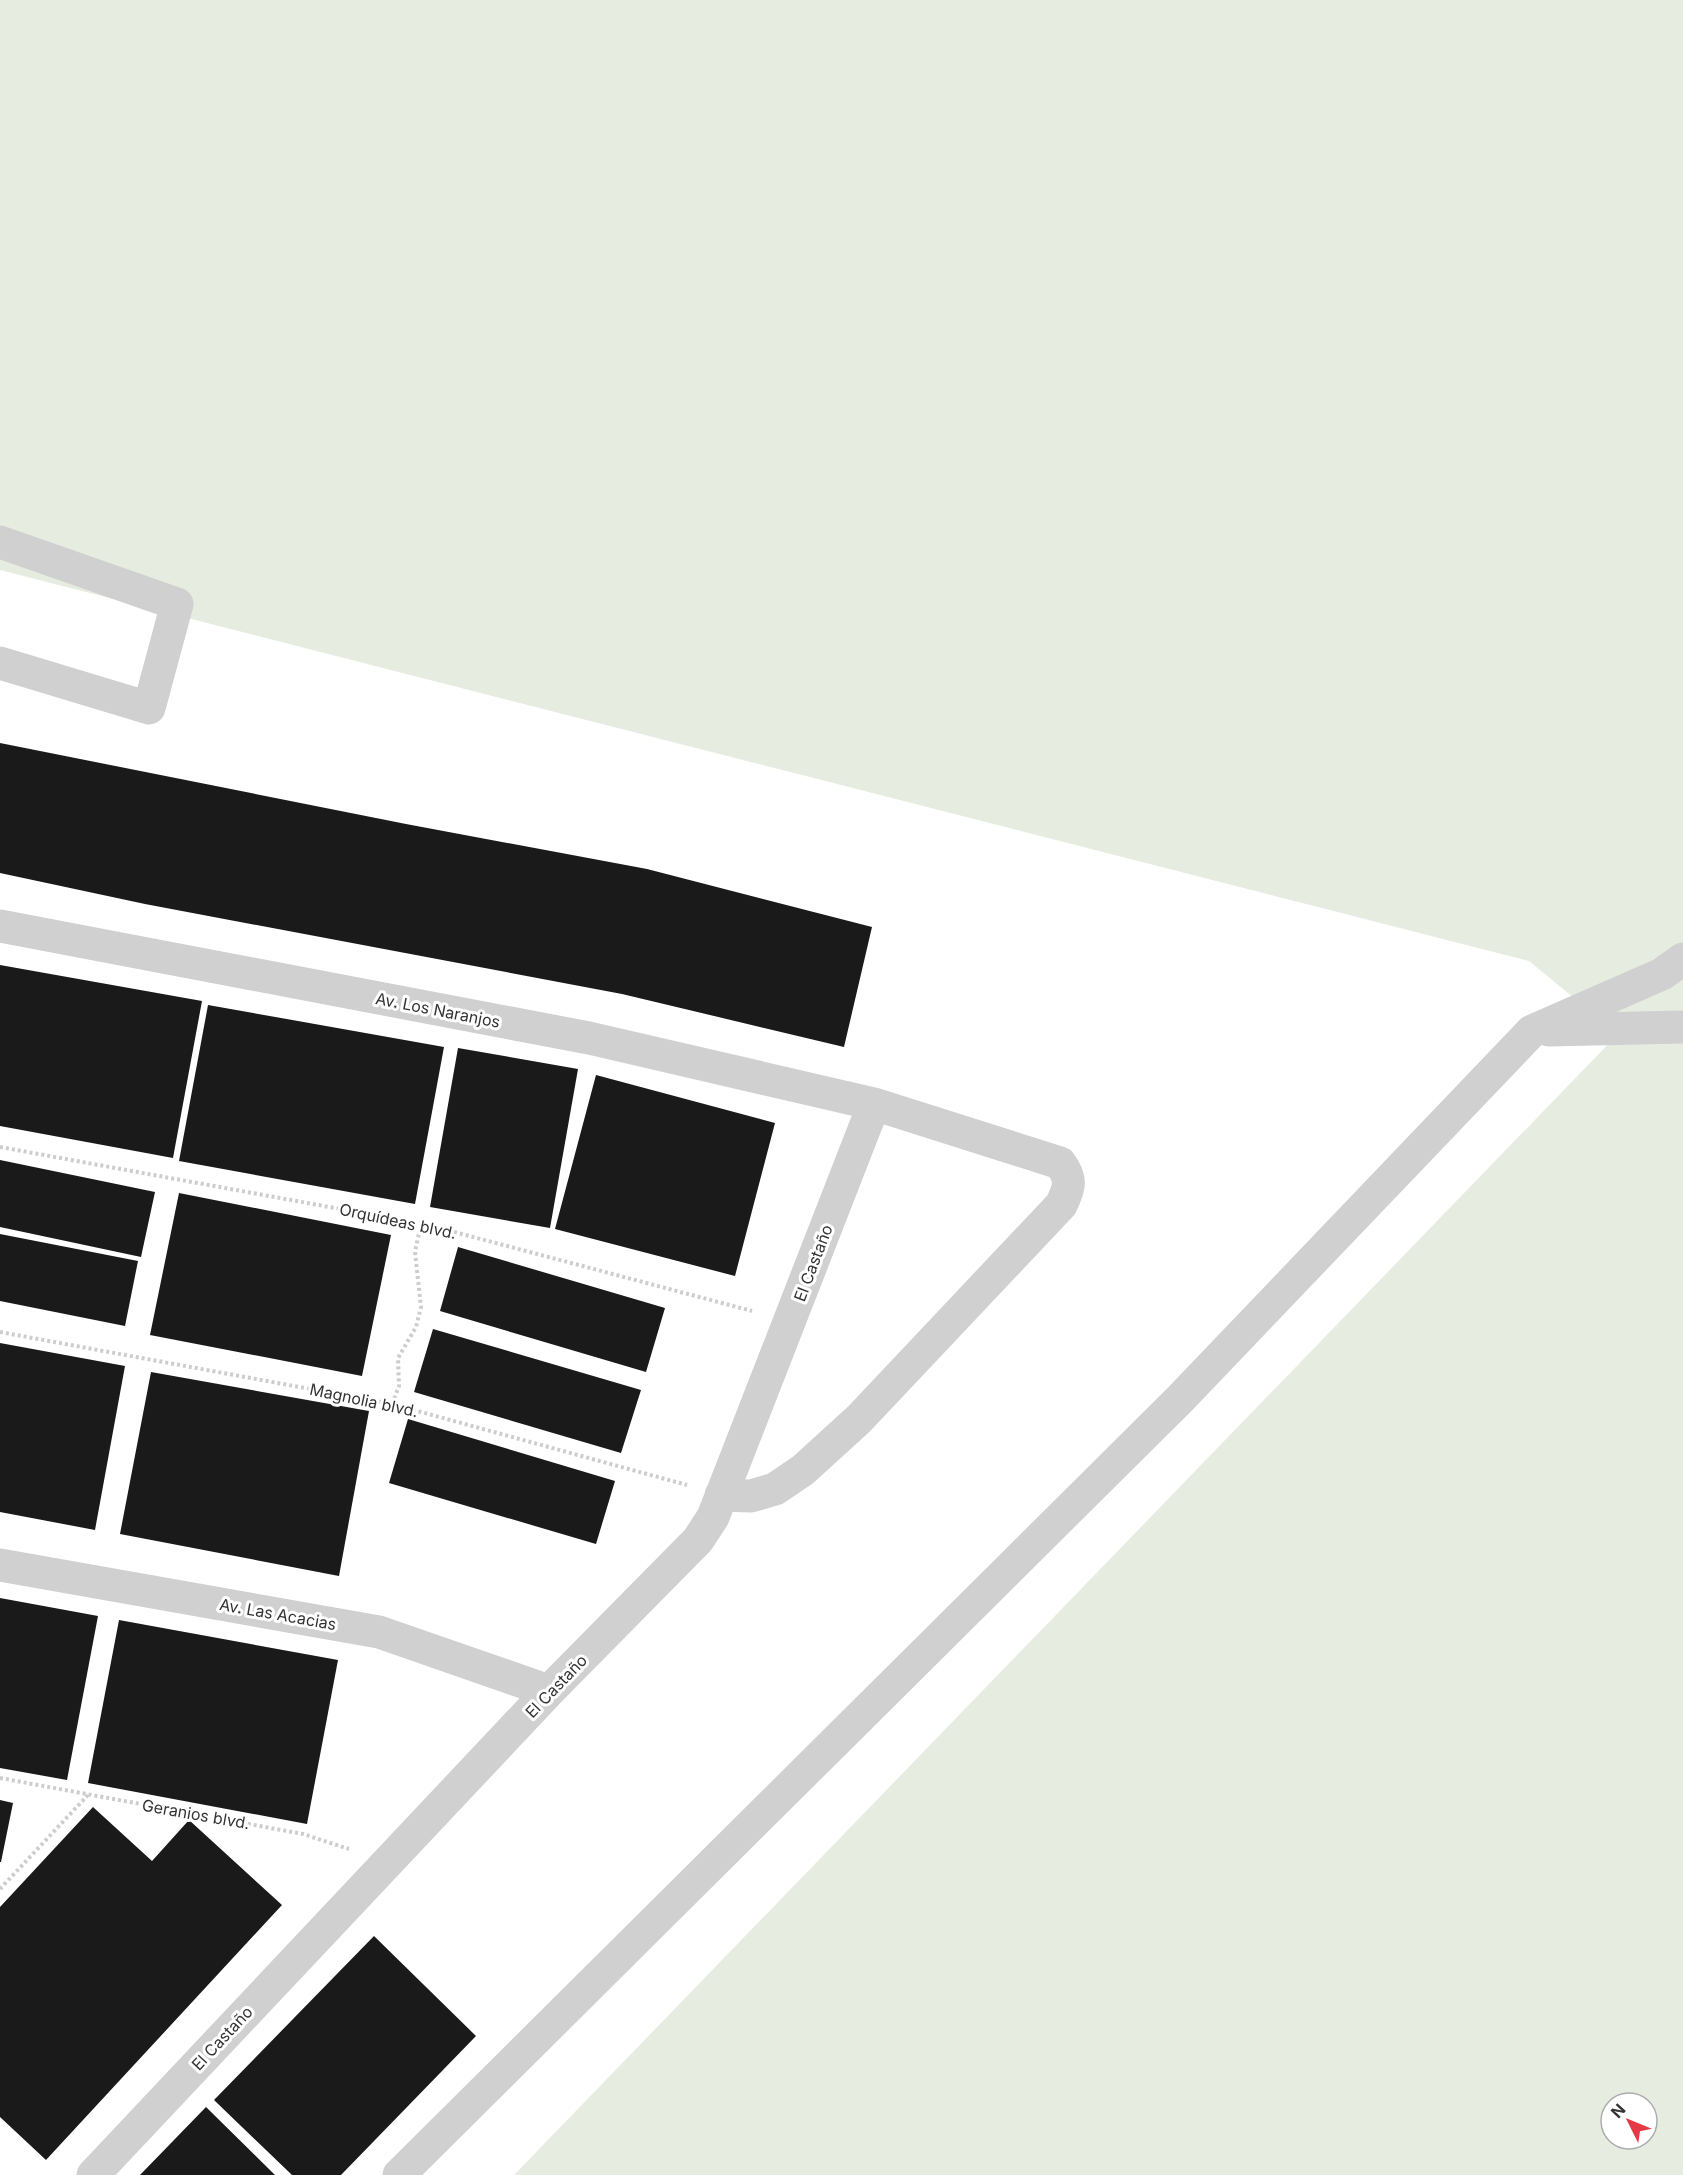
<svg xmlns="http://www.w3.org/2000/svg" width="1683" height="2175" font-family="Inter,sans-serif">
  <style>
    .green { fill: #e6ecdf; fill-rule: evenodd }
    .building { fill: #1a1a1a }
    .lines { fill: none; stroke-linecap: round; stroke-linejoin: round }
    .path { stroke: #cdcdcd; stroke-width: 4; stroke-dasharray: 3 3; stroke-linecap: butt }
    .minor { stroke: #d0d0d0; stroke-width: 33 }
    .labels { text-anchor: middle; stroke-width: 6; stroke-linejoin: round; paint-order: stroke }
    .street-label { font-size: 16px; fill: #333; stroke: #fff }
  </style>
  <rect width="100%" height="100%" fill="#fff"/>
  <!-- green -->
  <path class="green" d="M0,0H1683V2175H514L1618,1034L1529,961L0,570ZM1611,2103H1647V2139H1611Z"/>
  <!-- building -->
  <path class="building" d="M0,743L406,824L647,869L872,927L844,1047L622,994L145,904L0,873Z
    M0,965L202,1001L173,1158L0,1126Z
    M208,1005L444,1047L415,1204L179,1161Z
    M458,1048L578,1069L550,1228L430,1207Z
    M596,1075L775,1123L735,1276L555,1229Z
    M0,1160L155,1192L141,1257L0,1227Z
    M179,1193L391,1235L362,1376L150,1335Z
    M0,1234L138,1261L125,1326L0,1301Z
    M458,1247L665,1308L646,1372L440,1311Z
    M433,1329L641,1390L621,1453L414,1392Z
    M0,1343L125,1366L95,1530L0,1512Z
    M151,1372L369,1411L339,1576L120,1534Z
    M408,1419L615,1481L596,1544L389,1483Z
    M0,1598L98,1616L67,1780L0,1768Z
    M119,1620L338,1660L307,1824L88,1783Z
    M0,1800L13,1803L1,1862H0Z
    M93,1807L152,1861L189,1820L282,1905L46,2160L0,2117V1907Z
    M374,1936L476,2036L341,2175H292L214,2100Z
    M206,2107L275,2175H140Z"/>
  <g class="lines">
    <!-- path -->
    <path class="path" d="M0,1147L428,1225L752,1311
      M0,1332L392,1404L687,1485
      M392,1404L399,1386L398,1358L416,1327L421,1307L415,1252L421,1224
      M0,1778L303,1834L349,1849
      M0,1889L88,1795"/>
    <!-- minor -->
    <path class="minor" d="M0,542L177,604L149,708L0,663
      M0,926L589,1038L874,1104L1060,1163C1072,1179 1070,1187 1061,1205L859,1419L803,1470L775,1489L751,1496L721,1495
      M1549,1030L1683,1027
      M0,1565L379,1632L549,1691
      M93,2175L549,1691L698,1540L713,1517L874,1104
      M399,2175L1180,1399L1532,1031L1662,974L1683,959"/>
  </g>
  <g class="labels">
    <!-- street labels -->
    <g class="street-label">
      <text transform="translate(438 1010) rotate(11)" y="6">Av. Los Naranjos</text>
      <text transform="translate(398 1221) rotate(12)" y="6">Orquídeas blvd.</text>
      <text transform="translate(813 1263) rotate(-69)" y="6">El Castaño</text>
      <text transform="translate(364 1400) rotate(12)" y="6">Magnolia blvd.</text>
      <text transform="translate(278 1614) rotate(10)" y="6">Av. Las Acacias</text>
      <text transform="translate(556 1686) rotate(-46)" y="6">El Castaño</text>
      <text transform="translate(196 1814) rotate(10)" y="6">Geranios blvd.</text>
      <text transform="translate(222 2038) rotate(-47)" y="6">El Castaño</text>
    </g>
  </g>
  <!-- north arrow -->
  <g transform="translate(1629 2121) rotate(313)"><circle r="28" fill="#ffffff" stroke="#adadad" stroke-width="1.5"/>
  <path d="M0-4.5L10 22L0 15L-10 22Z" fill="#e63946"/>
  <text y="-9" font-size="16" font-weight="bold" text-anchor="middle" fill="#333333">N</text>
  </g>
</svg>
